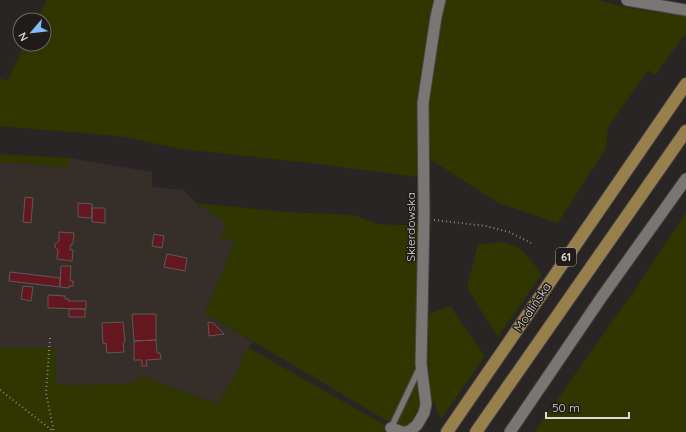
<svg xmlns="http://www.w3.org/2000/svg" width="686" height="432" font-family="Quicksand,sans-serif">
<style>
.built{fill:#362e29}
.green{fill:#303600}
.building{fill:#651720;stroke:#5d5959}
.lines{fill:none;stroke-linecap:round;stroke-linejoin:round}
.lane-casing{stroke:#464342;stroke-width:8}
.street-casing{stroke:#464342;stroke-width:13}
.primary-casing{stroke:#464342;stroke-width:14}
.path{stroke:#888685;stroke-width:2;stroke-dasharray:1 3;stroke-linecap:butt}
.lane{stroke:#797674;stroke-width:5.5}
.street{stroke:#797674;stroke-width:11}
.primary{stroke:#98804c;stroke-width:12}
.labels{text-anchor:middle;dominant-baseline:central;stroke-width:3;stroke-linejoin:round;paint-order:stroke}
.shield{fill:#1f1c1a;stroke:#a3a1a0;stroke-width:1}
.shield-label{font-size:11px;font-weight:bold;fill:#dcdad9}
.street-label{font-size:12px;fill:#dcdad9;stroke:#1f1c1a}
</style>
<rect width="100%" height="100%" fill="#282524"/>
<!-- built -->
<path class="built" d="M 69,158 L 152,172 L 152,187 L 184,190 L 196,203 L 226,223 L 236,240 L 205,313 L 253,342 L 239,362 L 241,365 L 218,404 L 144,377 L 129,384 L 55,385 L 55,348 L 0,348 L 0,162 L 69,167 Z"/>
<!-- green -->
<path class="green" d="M 47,0 L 437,0 L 420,99 L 418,177 L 311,163 L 180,149 L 126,137 L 0,126 L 0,78 L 7,81 L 25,44 L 44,44 L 44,20 L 37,20 Z
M 444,0 L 598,0 L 630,8 L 686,16 L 686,33 L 655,75 L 648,70 L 608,127 L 606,148 L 558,223 L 498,203 L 430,159 L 426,102 Z
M 0,154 L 69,158 L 69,167 L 0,162 Z
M 196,203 L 286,212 L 354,215 L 377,224 L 420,226 L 421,238 L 416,315 L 419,378 L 422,401 L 416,421 L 407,426 L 396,426 L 205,313 L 235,241 L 221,238 L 226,223 Z
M 686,212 L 686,432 L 534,432 L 636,288 Z
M 504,242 L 520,248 L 542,274 L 498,337 L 467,288 L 478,244 Z
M 451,306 L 457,317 L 485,356 L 441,419 L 430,393 L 426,369 L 425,315 Z
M 0,348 L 55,348 L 56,385 L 129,384 L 144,377 L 218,404 L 241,365 L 238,363 L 249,348 L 397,432 L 0,432 Z"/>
<!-- building -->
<path class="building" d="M 25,197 L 33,198 L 31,223 L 23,222 Z
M 78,203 L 92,204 L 92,218 L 78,217 Z
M 92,208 L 105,208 L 105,223 L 92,222 Z
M 59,232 L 74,233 L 73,244 L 71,244 L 70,250 L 73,250 L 72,261 L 57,259 L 58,250 L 55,247 L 55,244 L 59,241 Z
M 154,234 L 164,236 L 162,248 L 152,246 Z
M 167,254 L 187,258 L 185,271 L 164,267 Z
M 61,266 L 71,266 L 70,281 L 73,281 L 73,286 L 69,286 L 69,288 L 60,287 Z
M 10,272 L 60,278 L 60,287 L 9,281 Z
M 23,286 L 33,287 L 31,301 L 21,299 Z
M 48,295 L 65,296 L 65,299 L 69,299 L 68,301 L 86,301 L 86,309 L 48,308 Z
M 69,309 L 85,309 L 85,317 L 69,317 Z
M 132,314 L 156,314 L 156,340 L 134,341 Z
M 123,322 L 125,342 L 123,343 L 124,352 L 107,353 L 106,343 L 103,344 L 102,323 Z
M 208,322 L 213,323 L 224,334 L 209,336 Z
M 156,340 L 157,353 L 160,353 L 161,359 L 146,360 L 147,366 L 142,366 L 142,360 L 134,360 L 134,341 Z"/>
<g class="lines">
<!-- lane casing -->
<g class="lane-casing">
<path id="lane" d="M 391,428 L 420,367"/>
</g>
<!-- street casing -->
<g class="street-casing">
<path id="street" d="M 627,0 L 686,10
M 391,428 L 402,432 L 407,432 L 411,430 L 417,425 L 420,420 L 424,413 L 426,404 L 421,364 L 424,216 L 423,103 L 436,17 L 440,0
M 510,432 L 601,298 L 686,179"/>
</g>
<!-- primary casing -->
<g class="primary-casing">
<path id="primary" d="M 447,432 L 686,84
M 476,432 L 686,131"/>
</g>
<!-- path -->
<path class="path" d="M 434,220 L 486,226 L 509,232 L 531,243
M 50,338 L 46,393 L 54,432
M 0,390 L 53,431"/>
<!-- lane -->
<use href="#lane" class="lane"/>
<!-- street -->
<use href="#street" class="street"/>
<!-- primary -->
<use href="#primary" class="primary"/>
</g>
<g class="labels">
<!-- shield labels -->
<rect class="shield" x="556" y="248" width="20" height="18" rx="3"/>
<g class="shield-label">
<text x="566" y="257">61</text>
</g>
<!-- street labels -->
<g class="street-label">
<text transform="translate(410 227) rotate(-90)">Skierdowska</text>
<text transform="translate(532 307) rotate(-56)">Modlińska</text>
</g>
</g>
<!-- north arrow -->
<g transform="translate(32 32) rotate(242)"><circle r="19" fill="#1f1c1a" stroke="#6b6866"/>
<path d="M0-3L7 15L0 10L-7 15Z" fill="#80bdfa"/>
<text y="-6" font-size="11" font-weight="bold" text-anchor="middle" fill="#dcdad9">N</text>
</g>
<!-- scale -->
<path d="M546 412v6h83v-6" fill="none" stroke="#dcdad9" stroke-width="2"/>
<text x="552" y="412" font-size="12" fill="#dcdad9" stroke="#1f1c1a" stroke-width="3" paint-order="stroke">50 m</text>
</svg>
